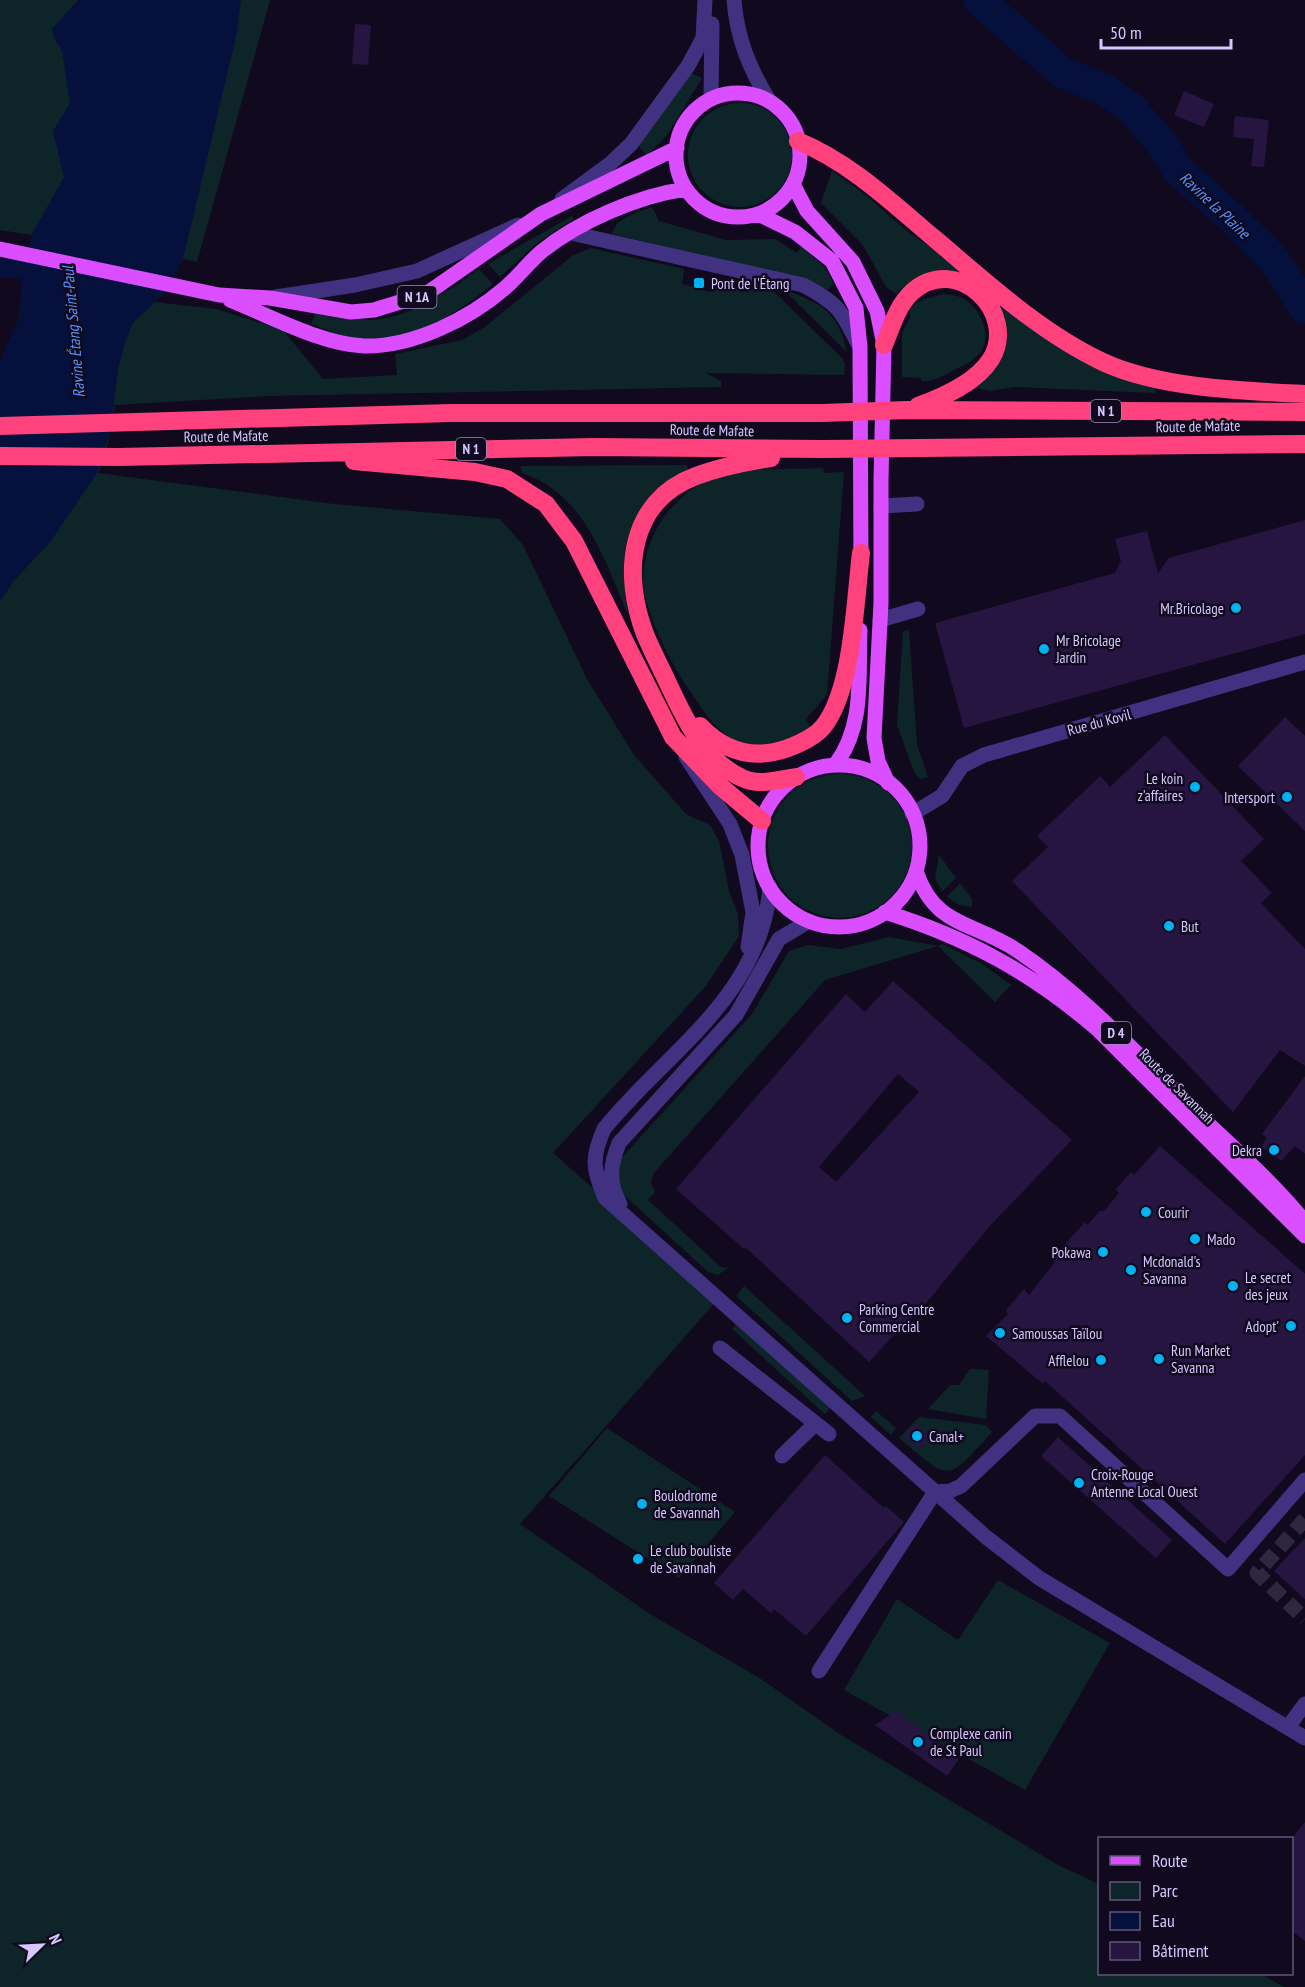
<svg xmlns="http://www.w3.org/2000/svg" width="1305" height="1987" font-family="'PT Sans Narrow',sans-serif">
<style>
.green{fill:#0d2528}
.water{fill:#05103c}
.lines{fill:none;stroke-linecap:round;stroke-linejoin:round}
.canal{stroke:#05103c;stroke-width:18}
.river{stroke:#05103c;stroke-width:32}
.building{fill:#251540;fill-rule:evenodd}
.minor-tunnel{stroke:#2f2640;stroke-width:15;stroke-dasharray:15 8;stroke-linecap:butt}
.minor{stroke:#413181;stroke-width:15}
.major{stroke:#da4eff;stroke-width:15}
.highway{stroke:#ff427d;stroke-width:18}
.poi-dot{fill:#00b2f2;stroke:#110a1e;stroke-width:2}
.labels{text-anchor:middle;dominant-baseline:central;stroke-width:5;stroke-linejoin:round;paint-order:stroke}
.shield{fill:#110a1e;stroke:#9b8ebc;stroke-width:1.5}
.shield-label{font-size:14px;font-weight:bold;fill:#d6c7ff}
.poi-label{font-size:15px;fill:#d6c7ff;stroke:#110a1e;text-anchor:start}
.street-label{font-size:15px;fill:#d6c7ff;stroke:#110a1e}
.water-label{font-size:16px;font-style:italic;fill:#5594ff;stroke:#110a1e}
</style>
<rect width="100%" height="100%" fill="#110a1e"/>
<!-- green -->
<path class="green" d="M 0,0 L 270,0 L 197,262 L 183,259 L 165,292 L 154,302 L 216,309 L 283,330 L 323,379 L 397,375 L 395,354 L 462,340 L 485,327 L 572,256 L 590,248 L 684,269 L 682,284 L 710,292 L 714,277 L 773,291 L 842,358 L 845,364 L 844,375 L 706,373 L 721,381 L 721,387 L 267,396 L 115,405 L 106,452 L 98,473 L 334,504 L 500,519 L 523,545 L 587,679 L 634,755 L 686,814 L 710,825 L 719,841 L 729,891 L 738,914 L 739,936 L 705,987 L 553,1153 L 718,1299 L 520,1524 L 650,1614 L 761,1679 L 841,1735 L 1058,1865 L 1099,1884 L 1100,1974 L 1261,1974 L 1284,1987 L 0,1987 L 0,362 L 19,319 L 23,270 L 32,235 L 0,230 Z
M 691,73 L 702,78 L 667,135 L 647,156 L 638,145 Z
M688 155a52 52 0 1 1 104 0a52 52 0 1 1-104 0Z
M 832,171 L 863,193 L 909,233 L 964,269 L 962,274 C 936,268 914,274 896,294 L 886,287 L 863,245 L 821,203 Z
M 652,207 L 659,221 L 726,240 L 775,239 L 797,253 L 802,246 L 825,268 L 834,284 L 828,290 L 801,278 L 612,234 C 616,217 637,213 652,207 Z
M 572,216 L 574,219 L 537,243 L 500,277 L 488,264 Z
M 479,269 L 493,284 C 452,318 401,349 346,336 C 334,334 323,328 311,324 L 316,312 C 332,315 349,320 366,320 C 408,320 446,293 479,269 Z
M 783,289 C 821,304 837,309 847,352 Z
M 944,294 C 950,295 957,295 962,298 C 979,306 992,332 982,350 C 976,360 962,366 952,371 C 941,377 933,382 921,381 L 921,378 L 902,377 L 902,332 L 910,318 L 909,307 L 925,299 Z
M 1000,304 L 1155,387 L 1155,393 L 1014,387 L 990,391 L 974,387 C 1005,366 1016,341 1000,304 Z
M 687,465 L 688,471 C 625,510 617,544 628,615 C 605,560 584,493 522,473 L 520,466 Z
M 823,468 L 824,473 L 844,472 L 827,695 L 806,719 L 810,727 C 790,740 766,751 741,743 C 717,734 702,709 688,688 C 672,665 642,608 643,579 C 645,530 676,490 723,474 C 743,468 799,469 823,468 Z
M 909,630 L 917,745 L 928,777 L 921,779 L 915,774 L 897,725 L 903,631 Z
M768 846a72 72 0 1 1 144 0a72 72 0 1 1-144 0Z
M 939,855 L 956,878 L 942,892 L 935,878 Z
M 960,883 L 972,899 L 972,907 L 959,905 L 947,897 Z
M 889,937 L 938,946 L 942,944 L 981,963 L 1011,985 L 995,1002 L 938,946 L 825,980 L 653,1174 L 651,1183 L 655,1192 L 648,1200 L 721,1267 L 727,1268 L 735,1263 L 718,1275 L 708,1272 L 623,1194 L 616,1164 L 752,1014 L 789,951 L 808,945 L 841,949 Z
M 744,1286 L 865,1396 L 852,1401 L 736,1296 Z
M 737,1323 L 830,1408 L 825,1414 L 732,1329 Z
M 970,1369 L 989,1370 L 986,1419 L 928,1409 L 950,1385 L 959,1385 Z
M 876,1411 L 896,1428 L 891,1435 L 871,1417 Z
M 919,1417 L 986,1425 L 992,1432 C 946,1483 951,1482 899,1438 Z
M 607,1428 L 735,1512 L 679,1578 L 549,1496 Z
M 998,1580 L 1110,1643 L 1025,1790 L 844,1690 L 897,1599 L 958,1640 Z"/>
<!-- water -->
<path class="water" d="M 78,0 L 241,0 L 236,37 L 183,259 L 165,292 L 133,323 L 125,342 L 118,369 L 111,429 L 97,473 L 51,541 L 13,582 L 0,602 L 0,362 L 19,319 L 23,270 L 32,234 L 64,177 L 53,131 L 70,103 L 62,51 L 55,40 L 52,29 Z"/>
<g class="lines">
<!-- canal -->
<path class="canal" d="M 0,268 L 23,270"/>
<!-- river -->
<path class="river" d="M 979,0 L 1063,73 L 1105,90 L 1131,108 L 1163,145 L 1178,170 L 1230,216 L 1276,262 L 1305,308"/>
</g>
<!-- building -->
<path class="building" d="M 355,24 L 371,25 L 368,65 L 352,64 Z
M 1184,91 L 1214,104 L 1204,127 L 1174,115 Z
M 1235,116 L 1269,120 L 1264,167 L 1251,166 L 1254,139 L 1233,137 Z
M 1305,520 L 1305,634 L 964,728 L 935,623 L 1115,573 L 1121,561 L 1115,539 L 1130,535 L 1147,531 L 1158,573 L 1169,558 Z
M 1285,717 L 1305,736 L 1305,831 L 1238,766 Z
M 1165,735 L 1264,839 L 1241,861 L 1272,893 L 1261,903 L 1305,949 L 1305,1066 L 1280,1050 L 1233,1112 L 1012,881 L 1048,847 L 1037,836 L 1100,776 L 1110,787 Z
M 893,981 L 1072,1140 L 988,1228 L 923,1307 L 921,1305 L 869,1362 L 745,1247 L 744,1249 L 676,1189 L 846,994 L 865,1012 ZM 898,1074 L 919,1092 L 836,1182 L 819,1167 Z
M 1305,1076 L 1305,1154 L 1295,1146 L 1281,1161 L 1261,1146 L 1267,1138 L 1262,1134 Z
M 1160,1146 L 1305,1274 L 1305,1455 L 1225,1544 L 1045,1381 L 1043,1384 L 986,1336 L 1008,1314 L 1006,1310 L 1024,1289 L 1029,1295 L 1055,1262 L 1051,1260 L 1085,1222 L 1087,1225 L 1100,1211 L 1104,1211 L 1119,1193 L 1116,1189 L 1131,1172 L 1134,1175 Z
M 916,1423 L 930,1437 L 919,1449 L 903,1435 Z
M 1058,1437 L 1172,1540 L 1156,1558 L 1041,1456 Z
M 825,1455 L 884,1508 L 886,1506 L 904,1522 L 806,1636 L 774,1609 L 771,1613 L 743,1589 L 733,1600 L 714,1583 Z
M 1305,1538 L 1305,1599 L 1274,1571 Z
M 896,1711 L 959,1759 L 947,1776 L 875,1725 Z
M 1305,1822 L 1305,1941 L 1292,1931 L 1292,1838 Z"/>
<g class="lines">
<!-- minor-tunnel -->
<path class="minor-tunnel" d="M 1305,1519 L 1257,1573 L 1305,1619"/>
<!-- minor -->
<path class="minor" d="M 734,0 C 737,39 750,70 770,102
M 711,99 L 712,24
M 562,199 L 611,163 L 631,144 L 688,66 L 703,38 L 705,0
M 571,233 L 803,285 C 838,303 842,311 859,346
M 276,297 L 355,285 L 417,271 L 518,225
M 881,506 L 917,504
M 880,620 L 918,609
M 686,757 L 730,824 L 742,855 L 753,912 L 748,947
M 912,814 L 942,796 L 962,766 L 984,755 L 1305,662
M 770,887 C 761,997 666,1052 604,1129 C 591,1158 593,1170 605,1198 L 986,1537 L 1039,1578 L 1305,1738
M 620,1204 C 608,1181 610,1166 619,1143 L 736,1015 L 779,939 L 809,921
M 720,1348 L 829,1434
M 782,1456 L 815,1424
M 819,1671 L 935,1492 L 950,1491 L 961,1486 L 1035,1416 L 1060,1416 L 1228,1569 L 1305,1480
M 1288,1727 L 1305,1704"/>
<!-- major -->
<path class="major" d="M676 155a62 62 0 1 1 124 0a62 62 0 1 1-124 0Z
M 793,184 L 807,211 L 853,262 L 877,311 L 884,345 L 881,480 L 881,603 L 874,738 L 878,761 L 888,783
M 758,214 L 795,232 L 832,261 L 856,308 L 860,347 L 861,564
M 0,249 L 219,295 L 270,298 L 351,312 L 374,310 L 426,294 L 541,214 L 677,148
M 230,300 C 270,316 321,344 364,346 C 413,347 469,319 505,288 C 518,277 528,263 541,252 C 579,221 638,196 686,189
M 835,765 C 865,726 858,677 860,630
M758 846a81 81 0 1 1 162 0a81 81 0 1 1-162 0Z
M 916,871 C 935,928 973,921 1018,951 C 1083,995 1137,1054 1193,1109 C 1231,1146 1272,1181 1305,1222
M 885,912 C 968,938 1030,972 1096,1028 L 1305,1236"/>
<!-- highway -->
<path class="highway" d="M 798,141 C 851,163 891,202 935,239 C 987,283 1041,333 1103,362 C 1158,388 1244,391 1305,394
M 884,345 C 892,326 897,306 912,292 C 957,252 1019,313 991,359 C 976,383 943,397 918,406
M 0,426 L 451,413 L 822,413 L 908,410 L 1305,412
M 0,456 L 119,457 L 595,447 L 823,449 L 1305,444
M 771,458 C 745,462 720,467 696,476 C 628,501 622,574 645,634 C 651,649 659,664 666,679 C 683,716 703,760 742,778 C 758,786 779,780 796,777
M 354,461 L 475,472 L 507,479 L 546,504 L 574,541 L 673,737 L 720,786 L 762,821
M 700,726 C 720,747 744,758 774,752 C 789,749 813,739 823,727 C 853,690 855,601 861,553"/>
</g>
<!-- markers -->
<g class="poi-dot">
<rect x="693" y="277" width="12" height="12" rx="3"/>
<circle cx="1236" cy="608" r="6"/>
<circle cx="1044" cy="649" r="6"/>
<circle cx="1195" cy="787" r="6"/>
<circle cx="1287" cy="797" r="6"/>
<circle cx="1169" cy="926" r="6"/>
<circle cx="1274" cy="1150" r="6"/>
<circle cx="1146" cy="1212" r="6"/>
<circle cx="1195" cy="1239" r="6"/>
<circle cx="1103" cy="1252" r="6"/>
<circle cx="1131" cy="1270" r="6"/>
<circle cx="1233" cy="1286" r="6"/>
<circle cx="847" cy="1318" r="6"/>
<circle cx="1291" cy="1326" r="6"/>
<circle cx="1000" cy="1333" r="6"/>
<circle cx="1159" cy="1359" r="6"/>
<circle cx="1101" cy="1360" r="6"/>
<circle cx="917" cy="1436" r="6"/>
<circle cx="1079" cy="1483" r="6"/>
<circle cx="642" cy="1504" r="6"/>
<circle cx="638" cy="1559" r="6"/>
<circle cx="918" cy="1742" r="6"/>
</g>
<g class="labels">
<!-- shield labels -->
<g class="shield">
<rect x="397.5" y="286" width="39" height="22" rx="4.5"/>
<rect x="1091" y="400" width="30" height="22" rx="4.5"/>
<rect x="456" y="438" width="30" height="22" rx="4.5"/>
<rect x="1101" y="1022" width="30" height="22" rx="4.5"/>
</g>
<g class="shield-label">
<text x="417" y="297">N 1A</text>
<text x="1106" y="411">N 1</text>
<text x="471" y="449">N 1</text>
<text x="1116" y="1033">D 4</text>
</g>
<!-- poi labels -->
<g class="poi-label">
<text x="711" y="283">Pont de l'Étang</text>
<text x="1224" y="608" text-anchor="end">Mr.Bricolage</text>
<text x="1056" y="640">Mr Bricolage<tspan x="1056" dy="17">Jardin</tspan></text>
<text x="1183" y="778" text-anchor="end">Le koin<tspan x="1183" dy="17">z’affaires</tspan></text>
<text x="1275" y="797" text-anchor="end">Intersport</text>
<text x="1181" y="926">But</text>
<text x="1262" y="1150" text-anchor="end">Dekra</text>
<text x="1158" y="1212">Courir</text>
<text x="1207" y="1239">Mado</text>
<text x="1091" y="1252" text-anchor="end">Pokawa</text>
<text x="1143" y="1261">Mcdonald's<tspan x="1143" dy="17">Savanna</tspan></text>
<text x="1245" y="1277">Le secret<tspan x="1245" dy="17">des jeux</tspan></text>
<text x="859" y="1309">Parking Centre<tspan x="859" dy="17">Commercial</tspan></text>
<text x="1279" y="1326" text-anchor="end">Adopt'</text>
<text x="1012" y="1333">Samoussas Taïlou</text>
<text x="1171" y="1350">Run Market<tspan x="1171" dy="17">Savanna</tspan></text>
<text x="1089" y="1360" text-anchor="end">Afflelou</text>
<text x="929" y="1436">Canal+</text>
<text x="1091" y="1474">Croix-Rouge<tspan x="1091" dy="17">Antenne Local Ouest</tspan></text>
<text x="654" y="1495">Boulodrome<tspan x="654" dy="17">de Savannah</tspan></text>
<text x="650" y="1550">Le club bouliste<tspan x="650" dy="17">de Savannah</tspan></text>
<text x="930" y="1733">Complexe canin<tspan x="930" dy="17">de St Paul</tspan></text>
</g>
<!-- street labels -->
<g class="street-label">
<text transform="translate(1198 426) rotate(-1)">Route de Mafate</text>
<text transform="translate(712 430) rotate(1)">Route de Mafate</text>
<text transform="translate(226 436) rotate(-1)">Route de Mafate</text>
<text transform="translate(1099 722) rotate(-15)">Rue du Kovil</text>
<text transform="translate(1177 1086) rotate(45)">Route de Savannah</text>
</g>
<!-- water labels -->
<g class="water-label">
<text transform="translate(1215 205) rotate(43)">Ravine la Plaine</text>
<text transform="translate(73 332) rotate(-95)">Ravine Étang Saint-Paul</text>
</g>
</g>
<!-- legend -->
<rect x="1098" y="1837" width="195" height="138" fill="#110a1e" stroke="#605678" stroke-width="1.5"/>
<rect x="1110" y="1856" width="30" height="9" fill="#da4eff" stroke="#605678" stroke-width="1.5"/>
<text x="1152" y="1867" font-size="18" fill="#d6c7ff">Route</text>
<rect x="1110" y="1882" width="30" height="18" fill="#0d2528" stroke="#605678" stroke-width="1.5"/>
<text x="1152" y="1897" font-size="18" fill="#d6c7ff">Parc</text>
<rect x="1110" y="1912" width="30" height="18" fill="#05103c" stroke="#605678" stroke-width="1.5"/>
<text x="1152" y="1927" font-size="18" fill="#d6c7ff">Eau</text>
<rect x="1110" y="1942" width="30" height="18" fill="#251540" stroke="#605678" stroke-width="1.5"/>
<text x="1152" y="1957" font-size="18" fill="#d6c7ff">Bâtiment</text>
<!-- north arrow -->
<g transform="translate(42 1945) rotate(66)" stroke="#110a1e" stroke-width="4.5" paint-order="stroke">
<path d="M0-4.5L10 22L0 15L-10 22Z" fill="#d6c7ff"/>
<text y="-9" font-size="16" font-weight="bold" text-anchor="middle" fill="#d6c7ff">N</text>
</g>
<!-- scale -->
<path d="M1101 39v9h130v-9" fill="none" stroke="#d6c7ff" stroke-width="3"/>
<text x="1110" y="39" font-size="18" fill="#d6c7ff" stroke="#110a1e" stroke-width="4.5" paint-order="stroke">50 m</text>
</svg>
